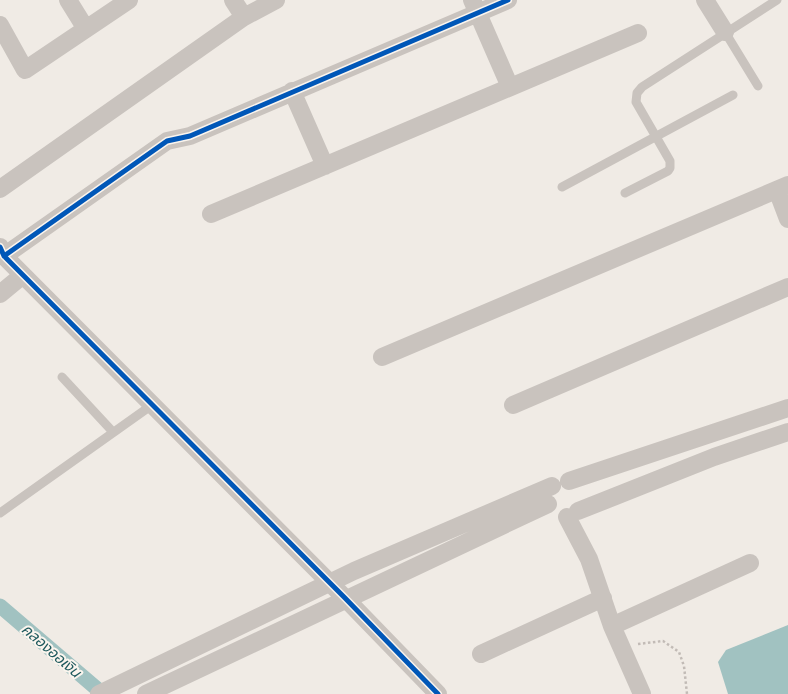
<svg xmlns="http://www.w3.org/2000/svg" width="788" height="694" font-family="'Noto Sans','Noto Sans Thai',sans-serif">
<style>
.water{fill:#a1c2c1}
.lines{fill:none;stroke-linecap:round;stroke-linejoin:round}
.canal{stroke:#a1c2c1;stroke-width:15}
.path{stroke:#c2bbb6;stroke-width:2.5;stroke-dasharray:2.5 2.5;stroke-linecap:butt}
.lane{stroke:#c9c3be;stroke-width:9}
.street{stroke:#c9c3be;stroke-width:18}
.cycleway-casing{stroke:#fbf5ee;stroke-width:8}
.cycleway{stroke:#0057b8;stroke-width:5}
.labels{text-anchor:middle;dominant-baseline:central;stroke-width:4;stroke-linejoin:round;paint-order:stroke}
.water-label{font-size:15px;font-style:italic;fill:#1f5a5e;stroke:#fbf5ee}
</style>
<rect width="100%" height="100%" fill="#f0ebe5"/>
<!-- water -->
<path class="water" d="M 788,625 L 788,694 L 728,694 L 718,662 L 726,650 Z"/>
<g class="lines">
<!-- canal -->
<path class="canal" d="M 0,606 L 103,694"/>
<!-- path -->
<path class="path" d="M 638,644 L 663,641 L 679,652 L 684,666 L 687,694"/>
<!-- lane -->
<path class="lane" d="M 725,32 L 758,86
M 562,187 L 733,95
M 625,193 L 668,171 L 670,168 L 670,161 L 636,102 L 637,93 L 642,87 L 777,0
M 62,377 L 113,432
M 0,513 L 152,405"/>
<!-- street -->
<path class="street" d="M 68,0 L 86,29
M 233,0 L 244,17
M 472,0 L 510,87
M 705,0 L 725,32
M 0,25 L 25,70 L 129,0
M 292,91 L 325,166
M 0,189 L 244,17 L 276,0
M 777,190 L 788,219
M 211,214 L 638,33
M 0,247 L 4,256 L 345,598 L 438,694
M 4,256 L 167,141 L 190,136 L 508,0
M 0,294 L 23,275
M 382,357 L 788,185
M 513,405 L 788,287
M 569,481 L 788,408
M 578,511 L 714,457 L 788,432
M 567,517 L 589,559 L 612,626 L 642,694
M 612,626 L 750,563
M 481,654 L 603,598
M 99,694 L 354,571 L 552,486
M 146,694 L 548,504"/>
<!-- cycleway casing -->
<g class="cycleway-casing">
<path id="cycleway" d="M 0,247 L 4,256 L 345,598 L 438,694
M 4,256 L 167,141 L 190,136 L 508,0"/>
</g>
<!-- cycleway -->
<use href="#cycleway" class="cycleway"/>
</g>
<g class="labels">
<!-- water labels -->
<g class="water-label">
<text transform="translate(52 650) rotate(41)">คลองออเงิน</text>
</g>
</g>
</svg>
